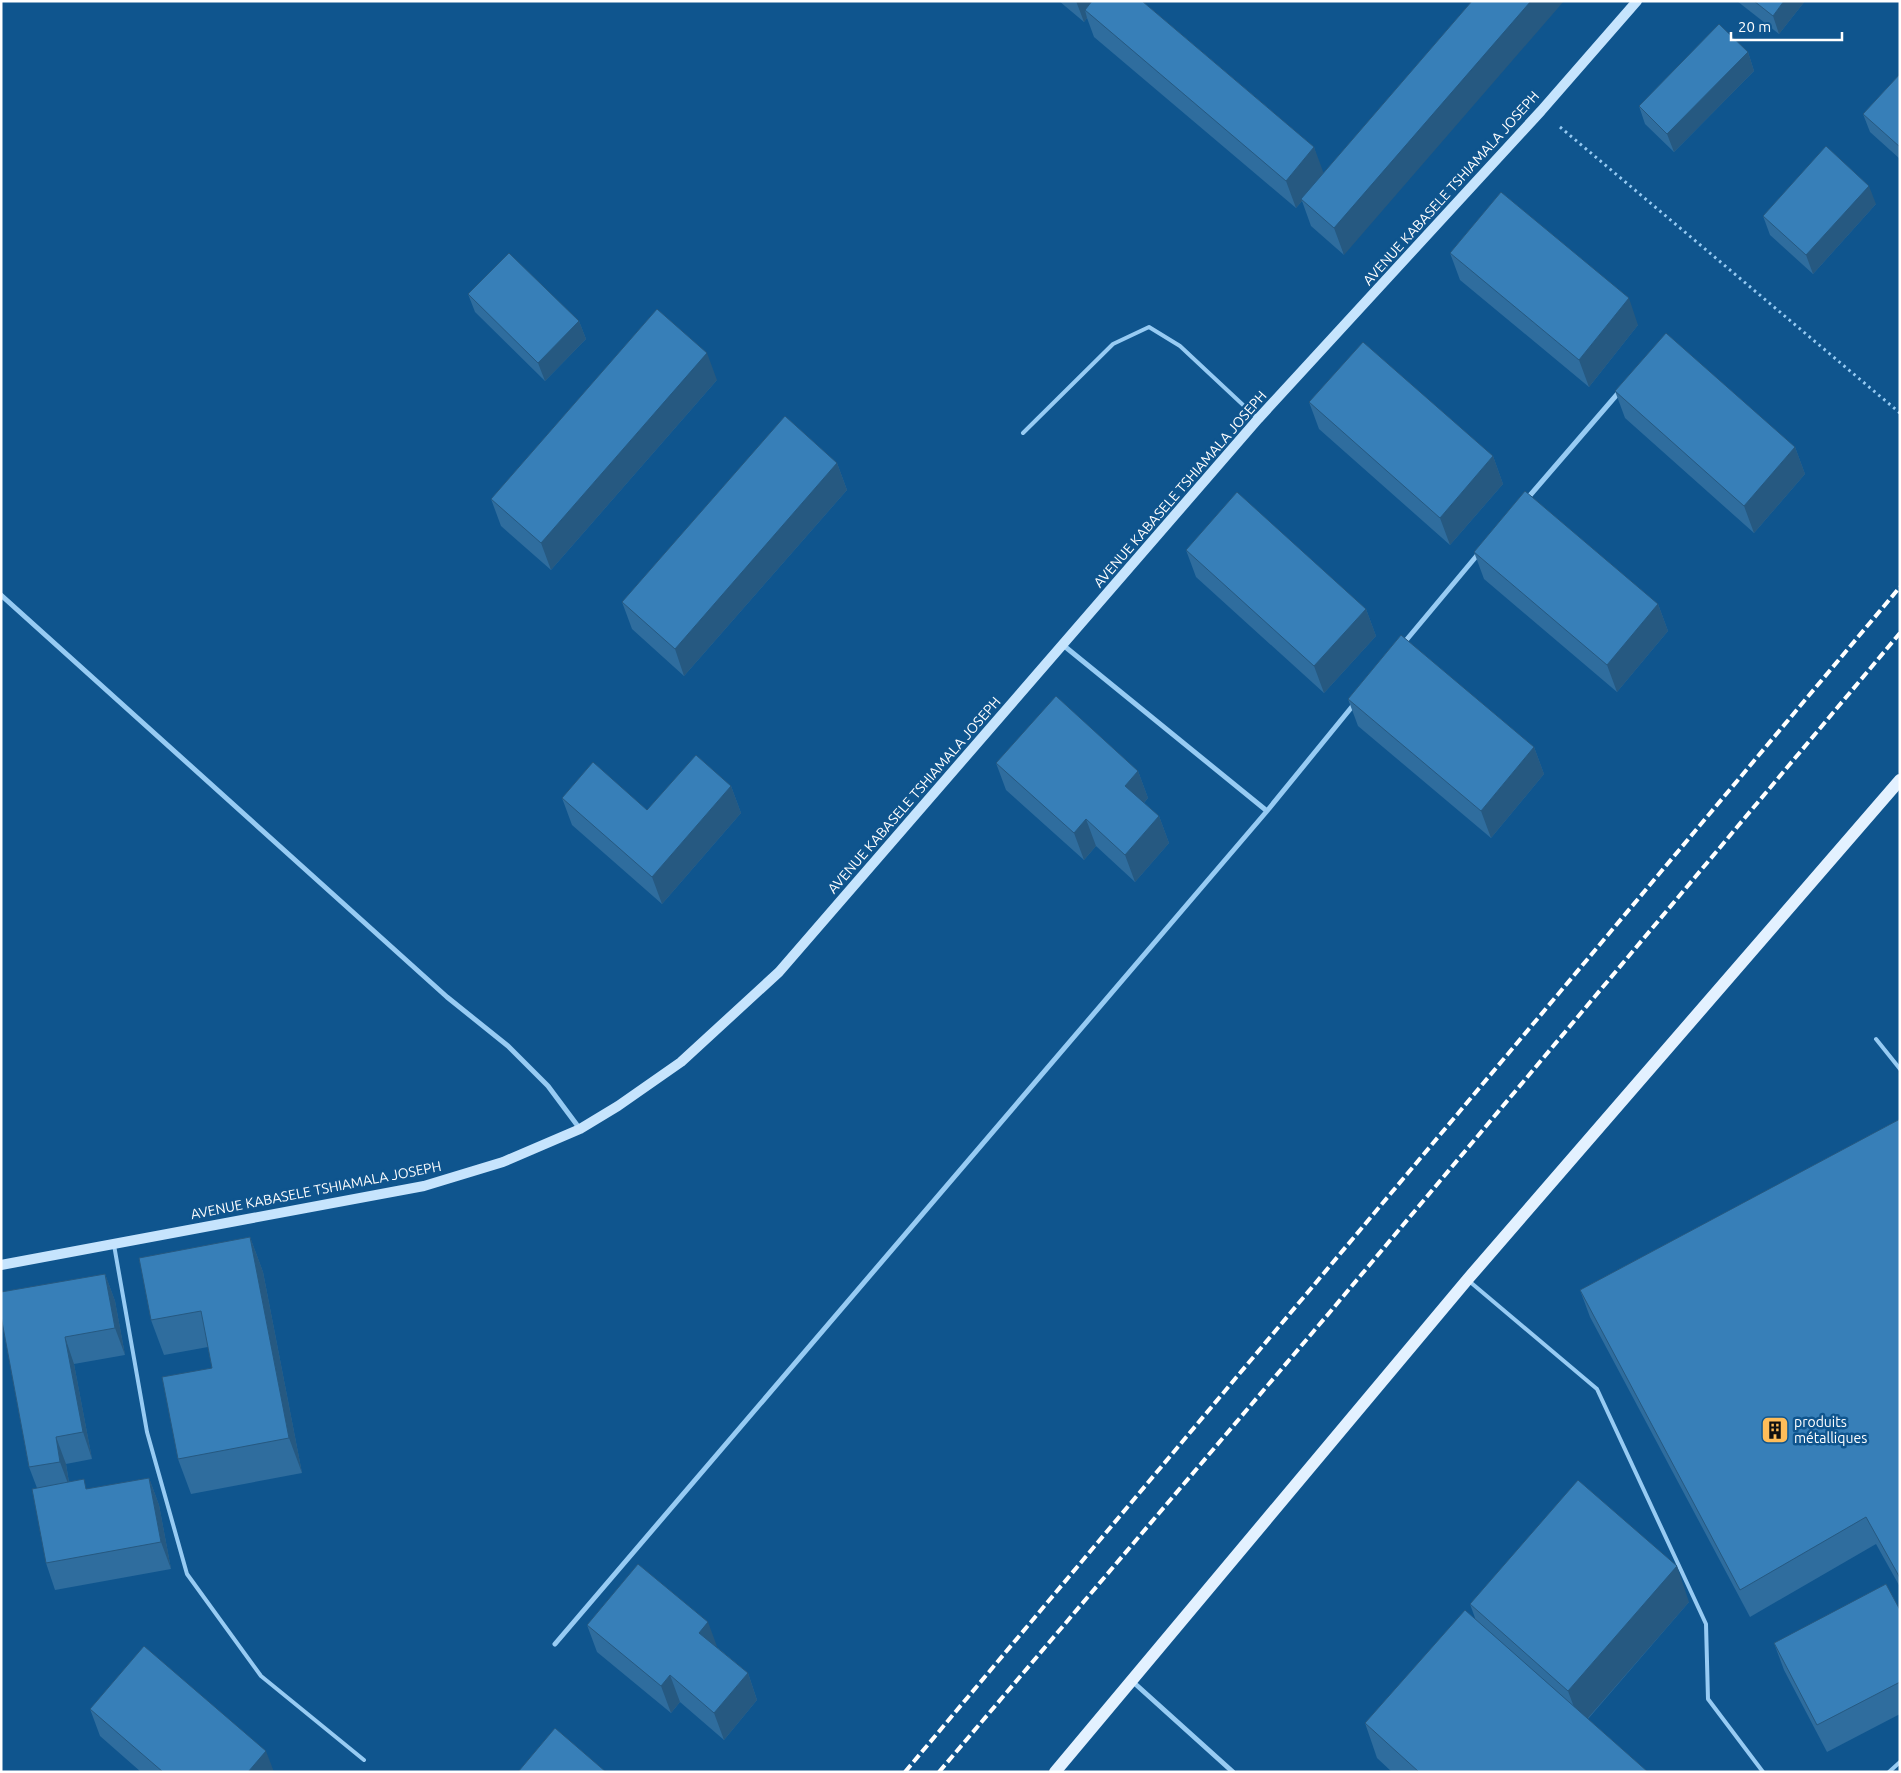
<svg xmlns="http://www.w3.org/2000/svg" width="1901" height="1773" font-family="Ubuntu,sans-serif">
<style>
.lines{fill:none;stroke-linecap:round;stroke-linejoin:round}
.path{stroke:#97cbf3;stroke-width:3;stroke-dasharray:2.5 4;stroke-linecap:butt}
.service{stroke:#97cbf3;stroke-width:4}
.minor{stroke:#97cbf3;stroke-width:5}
.secondary{stroke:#c6e4fd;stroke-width:10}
.primary{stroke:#e3f1ff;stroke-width:12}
.rail{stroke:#fff;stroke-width:4;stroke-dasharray:9 4;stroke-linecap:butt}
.wall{fill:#2f6d9e}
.shaded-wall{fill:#265981}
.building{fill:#377fb8;stroke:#265981}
.labels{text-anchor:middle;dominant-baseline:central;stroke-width:5;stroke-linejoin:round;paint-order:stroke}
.street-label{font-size:14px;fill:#fff;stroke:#0f558e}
.poi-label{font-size:14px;fill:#fff;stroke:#0f558e;text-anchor:start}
</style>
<rect width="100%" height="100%" fill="#0f558e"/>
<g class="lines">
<!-- path -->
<path class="path" d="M 1560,127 L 1900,413"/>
<!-- service -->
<path class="service" d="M 1023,433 L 1113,344 L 1149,327 L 1180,346 L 1257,418
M 1876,1039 L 1900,1069
M 114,1245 L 147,1432 L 187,1574 L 261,1676 L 364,1760
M 1469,1281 L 1597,1389 L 1706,1624 L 1708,1699 L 1763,1772
M 1889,1772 L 1900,1762"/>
<!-- minor -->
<path class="minor" d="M 1526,500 L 1620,391
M 1,595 L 447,997 L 508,1046 L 548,1086 L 580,1129
M 1403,644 L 1479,553
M 1063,645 L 1267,811
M 555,1644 L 1267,811 L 1355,703
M 1132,1681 L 1233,1772"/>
<!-- secondary -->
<path class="secondary" d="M 1,1265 L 424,1186 L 503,1162 L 580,1129 L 618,1106 L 681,1062 L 779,972 L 1258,419 L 1541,111 L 1637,1"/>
<!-- primary -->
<path class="primary" d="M 1055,1772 L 1467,1280 L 1900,780"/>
<!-- rail -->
<path class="rail" d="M 905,1772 L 1900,587
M 939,1772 L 1330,1312 L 1900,633"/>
</g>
<!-- wall -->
<path class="wall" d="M 1059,1 L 1142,1 L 1314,147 L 1344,255 L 1311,226 L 1302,201 L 1296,208 L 1094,37 L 1087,18 L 1084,22 Z
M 1737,1 L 1805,1 L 1779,34 Z
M 1748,52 L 1754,71 L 1674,152 L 1645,124 L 1639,106 Z
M 1900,74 L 1900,159 L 1870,132 L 1863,114 Z
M 1876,204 L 1813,274 L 1770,235 L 1763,216 Z
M 1450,253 L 1638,325 L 1589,387 L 1460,280 Z
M 468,294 L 579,321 L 586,339 L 545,381 L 475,312 Z
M 717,380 L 551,570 L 501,526 L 491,499 Z
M 1615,391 L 1795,447 L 1805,474 L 1754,533 L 1625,418 Z
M 1309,402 L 1493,456 L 1503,484 L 1450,545 L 1319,429 Z
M 837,463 L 847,490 L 684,676 L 632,629 L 622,602 Z
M 1186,550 L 1366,609 L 1376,636 L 1324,693 L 1196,577 Z
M 1474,552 L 1658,604 L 1668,631 L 1617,692 L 1484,579 Z
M 1348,699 L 1534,747 L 1544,774 L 1491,838 L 1358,726 Z
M 996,763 L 1138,771 L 1148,798 L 1144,803 L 1159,816 L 1169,843 L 1135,882 L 1096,846 L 1084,860 L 1006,790 Z
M 731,786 L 741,813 L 662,904 L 572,825 L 562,798 L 647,810 Z
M 1900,1119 L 1900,1587 L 1876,1544 L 1750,1617 L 1590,1317 L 1580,1290 Z
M 250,1237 L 263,1272 L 302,1473 L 191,1494 L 178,1459 L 212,1368 L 208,1347 L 164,1355 L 151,1320 Z
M 105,1274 L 115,1301 L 125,1355 L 74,1364 L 92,1459 L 66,1464 L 69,1482 L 87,1489 L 149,1478 L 159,1505 L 171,1569 L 55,1590 L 46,1563 L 37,1488 L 29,1467 L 1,1316 Z
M 1689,1602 L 1588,1719 L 1648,1772 L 1392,1772 L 1377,1758 L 1365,1723 L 1475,1618 L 1470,1604 Z
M 1900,1610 L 1900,1714 L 1827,1752 L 1784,1670 L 1774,1643 Z
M 587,1625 L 718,1648 L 748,1673 L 757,1700 L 724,1740 L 680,1702 L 671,1713 L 597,1652 Z
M 90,1709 L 274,1772 L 141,1772 L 100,1736 Z"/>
<!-- shaded-wall -->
<path class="shaded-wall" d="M 1076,1 L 1102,1 L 1085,10 L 1087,18 L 1084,22 Z
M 1531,1 L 1564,1 L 1344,255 L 1334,228 Z
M 1784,1 L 1805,1 L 1779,34 L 1773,16 Z
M 1748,52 L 1754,71 L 1674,152 L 1667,134 Z
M 1314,147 L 1324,174 L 1301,199 L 1302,201 L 1296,208 L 1286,181 Z
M 1869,186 L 1876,204 L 1813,274 L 1806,255 Z
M 1629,298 L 1638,325 L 1589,387 L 1579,360 Z
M 579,321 L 586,339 L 545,381 L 538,363 Z
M 707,353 L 717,380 L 551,570 L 541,543 Z
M 1795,447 L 1805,474 L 1754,533 L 1744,506 Z
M 1493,456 L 1503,484 L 1450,545 L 1440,518 Z
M 837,463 L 847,490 L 684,676 L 675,649 Z
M 1658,604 L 1668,631 L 1617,692 L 1607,665 Z
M 1366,609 L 1376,636 L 1324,693 L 1314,666 Z
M 1534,747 L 1544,774 L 1491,838 L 1481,811 Z
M 1138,771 L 1148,798 L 1135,813 L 1125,786 Z
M 731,786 L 741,813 L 662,904 L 652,877 Z
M 1159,816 L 1169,843 L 1135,882 L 1125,855 Z
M 1086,819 L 1096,846 L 1084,860 L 1074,833 Z
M 250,1237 L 263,1272 L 302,1473 L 289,1438 Z
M 105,1274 L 115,1301 L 125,1355 L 115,1328 Z
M 65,1337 L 74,1364 L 92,1459 L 83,1432 Z
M 56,1437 L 66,1464 L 70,1489 L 60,1462 Z
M 149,1478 L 159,1505 L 171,1569 L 161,1542 Z
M 1677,1566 L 1689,1602 L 1581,1726 L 1568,1691 Z
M 708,1622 L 718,1649 L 699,1633 Z
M 748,1673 L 757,1700 L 724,1740 L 714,1713 Z
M 670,1675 L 680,1702 L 671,1713 L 661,1686 Z
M 266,1751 L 274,1772 L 248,1772 Z"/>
<!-- building -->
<path class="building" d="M 1092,1 L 1142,1 L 1314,147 L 1286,181 L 1085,10 Z
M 1472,1 L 1531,1 L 1334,228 L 1301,199 Z
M 1754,1 L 1784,1 L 1773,16 Z
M 1719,24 L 1748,52 L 1667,134 L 1639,106 Z
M 1900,74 L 1900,147 L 1863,114 Z
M 1826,146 L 1869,186 L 1806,255 L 1763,216 Z
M 1501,192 L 1629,298 L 1579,360 L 1450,253 Z
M 509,253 L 579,321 L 538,363 L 468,294 Z
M 657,309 L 707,353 L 541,543 L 491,499 Z
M 1666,333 L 1795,447 L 1744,506 L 1615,391 Z
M 1363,342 L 1493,456 L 1440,518 L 1309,402 Z
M 785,416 L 837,463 L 675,649 L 622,602 Z
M 1525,491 L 1658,604 L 1607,665 L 1474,552 Z
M 1237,492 L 1366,609 L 1314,666 L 1186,550 Z
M 1401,635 L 1534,747 L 1481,811 L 1348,699 Z
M 1056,696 L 1138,771 L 1125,786 L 1159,816 L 1125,855 L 1086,819 L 1074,833 L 996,763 Z
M 696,755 L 731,786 L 652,877 L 562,798 L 593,762 L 647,810 Z
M 1900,1119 L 1900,1578 L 1866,1517 L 1740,1590 L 1580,1290 Z
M 250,1237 L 289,1438 L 178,1459 L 162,1377 L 212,1368 L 201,1311 L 151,1320 L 139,1258 Z
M 105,1274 L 115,1328 L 65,1337 L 83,1432 L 56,1437 L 60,1462 L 29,1467 L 1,1316 L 1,1292 Z
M 149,1478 L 161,1542 L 46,1563 L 32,1489 L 84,1479 L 86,1489 Z
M 1578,1480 L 1677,1566 L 1568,1691 L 1470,1604 Z
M 638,1564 L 708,1622 L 699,1633 L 748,1673 L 714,1713 L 670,1675 L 661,1686 L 587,1625 Z
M 1886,1584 L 1900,1610 L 1900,1682 L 1817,1725 L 1774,1643 Z
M 1465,1610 L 1648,1772 L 1419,1772 L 1365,1723 Z
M 144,1646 L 266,1751 L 248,1772 L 163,1772 L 90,1709 Z
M 555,1728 L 606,1772 L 518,1772 Z"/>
<!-- icons -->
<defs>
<g id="building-square" transform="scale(1.4375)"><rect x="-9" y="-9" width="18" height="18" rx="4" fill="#ffbd59" stroke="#0f558e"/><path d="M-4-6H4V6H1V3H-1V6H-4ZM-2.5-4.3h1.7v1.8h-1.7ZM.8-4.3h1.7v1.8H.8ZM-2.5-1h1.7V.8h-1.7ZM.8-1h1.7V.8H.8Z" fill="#111"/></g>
</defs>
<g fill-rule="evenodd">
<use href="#building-square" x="1775" y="1430"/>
</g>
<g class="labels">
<!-- street labels -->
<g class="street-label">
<text transform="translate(1451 188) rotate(-48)">AVENUE KABASELE TSHIAMALA JOSEPH</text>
<text transform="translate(1180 489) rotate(-49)">AVENUE KABASELE TSHIAMALA JOSEPH</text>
<text transform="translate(914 795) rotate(-49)">AVENUE KABASELE TSHIAMALA JOSEPH</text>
<text transform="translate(316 1190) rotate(-11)">AVENUE KABASELE TSHIAMALA JOSEPH</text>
</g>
<!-- poi labels -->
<g class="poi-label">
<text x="1794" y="1422">produits<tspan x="1794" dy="16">métalliques</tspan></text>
</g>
</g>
<!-- border -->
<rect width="1901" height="1773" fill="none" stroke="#ffffff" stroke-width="5"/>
<!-- scale -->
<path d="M1731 32v8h111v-8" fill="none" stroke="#ffffff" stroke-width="2.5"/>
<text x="1738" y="32" font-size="15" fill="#ffffff" stroke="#0f558e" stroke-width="4" paint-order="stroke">20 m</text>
</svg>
